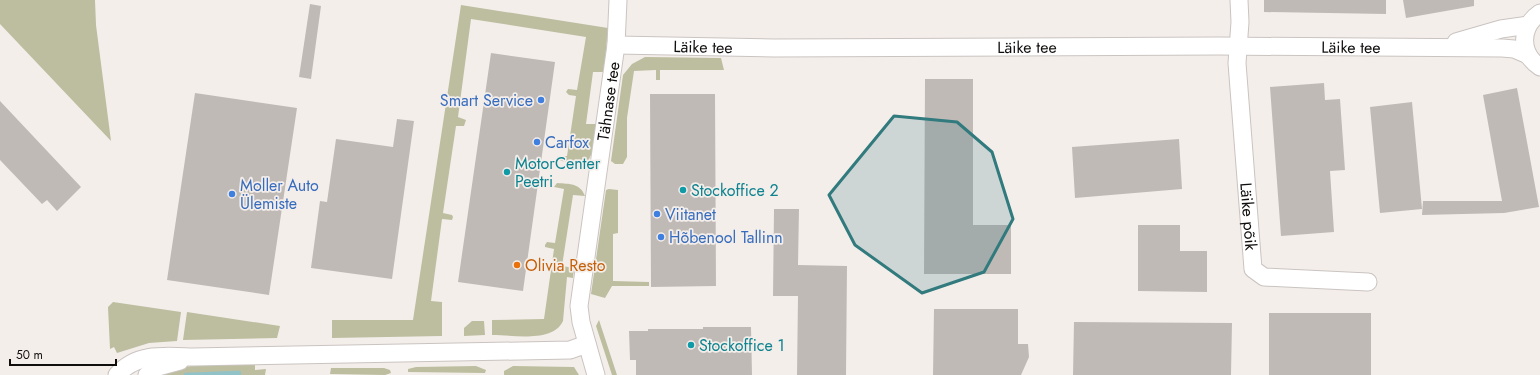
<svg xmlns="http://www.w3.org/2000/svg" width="1540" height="375" font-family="Jost,sans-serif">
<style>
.green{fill:#bcbe9f}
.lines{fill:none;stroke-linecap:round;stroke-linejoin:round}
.stream{stroke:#91c2c8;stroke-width:4.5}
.building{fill:#c0bab7}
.minor-casing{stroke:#cac4c1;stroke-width:19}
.minor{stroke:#fff;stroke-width:17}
.marked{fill:#317a7d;fill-opacity:0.2;stroke:#317a7d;stroke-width:3;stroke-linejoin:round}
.shop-dot{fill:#3f7fe0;stroke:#f4eeeb;stroke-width:1.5}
.culture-dot{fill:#0f9aa8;stroke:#f4eeeb;stroke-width:1.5}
.food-dot{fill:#e8710a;stroke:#f4eeeb;stroke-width:1.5}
.labels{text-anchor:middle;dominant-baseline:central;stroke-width:3.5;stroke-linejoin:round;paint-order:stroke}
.street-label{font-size:16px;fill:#100e0d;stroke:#f4eeeb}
.shop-label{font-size:16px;fill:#366cbe;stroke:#f4eeeb;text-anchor:start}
.culture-label{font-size:16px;fill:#0d838f;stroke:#f4eeeb;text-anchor:start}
.food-label{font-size:16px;fill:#c56008;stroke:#f4eeeb;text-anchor:start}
</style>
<rect width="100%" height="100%" fill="#f4eeeb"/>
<!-- green -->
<path class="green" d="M 0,0 L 95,0 L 96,25 L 111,141 L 0,24 Z
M 461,5 L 608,28 L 604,72 L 593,72 L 586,124 L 596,124 L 592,153 L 588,161 C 580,164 567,163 559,160 L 557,156 L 567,156 L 576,96 L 569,95 L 566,92 L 568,89 L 577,90 L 586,37 L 471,19 L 458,117 L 466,120 L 464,126 L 456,126 L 443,213 L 452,215 L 453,217 L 452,220 L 442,219 L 431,301 L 442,302 L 442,336 L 332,338 L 332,320 L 413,320 Z
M 645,57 L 721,58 L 724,70 L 660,70 L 660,80 L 656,80 L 656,70 L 634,71 L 627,118 L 627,157 L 623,164 L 615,164 L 611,161 L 623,75 L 632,64 Z
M 557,183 C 570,184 580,183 585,196 L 573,195 L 562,266 L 574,268 L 573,278 L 567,277 L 563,321 C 553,343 513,335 492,335 L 492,320 L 544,319 L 554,249 L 545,247 L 545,245 L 547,242 L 555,243 L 564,189 L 554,187 Z
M 609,189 L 618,190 L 618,233 L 613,234 L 613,281 L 649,282 L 649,286 L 612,286 L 605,298 L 591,294 L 605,197 L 606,190 Z
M 113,302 L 181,312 L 177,341 L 149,343 L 117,353 L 114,347 L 110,349 L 108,307 Z
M 187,312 L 280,326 L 277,338 L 183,340 Z
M 599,320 L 617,375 L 612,375 L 596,326 Z
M 472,321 L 484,321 L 485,335 L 464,336 L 464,328 Z
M 255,364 L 255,370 L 266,369 L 265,375 L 155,375 C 187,362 221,365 255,364 Z
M 476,366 L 486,370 L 485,373 L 408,372 L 408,369 L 416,367 Z
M 513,366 L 574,367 L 579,375 L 504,375 L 504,371 Z
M 331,368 L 384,368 L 390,370 L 391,373 L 385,375 L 330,374 Z"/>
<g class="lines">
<!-- stream -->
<path class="stream" d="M 186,375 L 239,373"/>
</g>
<!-- building -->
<path class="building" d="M 1264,0 L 1386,0 L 1386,14 L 1264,12 Z
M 1403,0 L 1474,0 L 1474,6 L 1406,18 Z
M 310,4 L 321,6 L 311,79 L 299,77 Z
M 491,53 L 555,62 L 523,291 L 458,282 Z
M 925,79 L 973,79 L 973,225 L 1011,225 L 1011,274 L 924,274 Z
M 1324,83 L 1325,100 L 1340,99 L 1345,170 L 1330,171 L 1334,232 L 1281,236 L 1270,87 Z
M 1517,88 L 1539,207 L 1504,213 L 1422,215 L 1423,201 L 1502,201 L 1483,95 Z
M 195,93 L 297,108 L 269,295 L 167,280 Z
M 650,94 L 715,94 L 716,286 L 651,287 Z
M 0,101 L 81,187 L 57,211 L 47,200 L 42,204 L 0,160 Z
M 1412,102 L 1422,209 L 1380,213 L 1370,107 Z
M 397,119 L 414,121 L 392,279 L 311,268 L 320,201 L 327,202 L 336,139 L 393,147 Z
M 1179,139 L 1182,189 L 1075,198 L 1072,147 Z
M 774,209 L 799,209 L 798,265 L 847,266 L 846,375 L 797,375 L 798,296 L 773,296 Z
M 1138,225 L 1180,225 L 1180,251 L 1207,251 L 1207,292 L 1138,291 Z
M 934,309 L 1018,309 L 1018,344 L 1028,344 L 1029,357 L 1021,375 L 933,375 Z
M 1269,313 L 1371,313 L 1371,375 L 1269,375 Z
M 1074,322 L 1232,323 L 1231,375 L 1073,375 Z
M 703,327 L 751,327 L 752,375 L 636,375 L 636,360 L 630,360 L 629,331 L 648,331 L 648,329 L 703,329 Z"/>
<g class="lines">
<!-- minor casing -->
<g class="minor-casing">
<g id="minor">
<path id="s1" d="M 1239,0 L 1240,22 L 1237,63 L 1253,269 L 1264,277 L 1368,282"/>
<path d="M 1540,13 C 1520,27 1519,53 1540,67"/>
<path d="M 1456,42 L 1501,29 L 1528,25"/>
<path id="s2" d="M 616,45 L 774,48 L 1218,46 L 1502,48 L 1514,49 L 1528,55"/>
<path d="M 117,375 C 137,352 166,356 193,357 L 570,350 L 587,344"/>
<path d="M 147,375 L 158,367 L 180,361"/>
<path id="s3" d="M 596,375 L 581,322 L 579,306 L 616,45 L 618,0"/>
</g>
</g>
<!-- minor -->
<use href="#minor" class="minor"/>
</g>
<!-- marked area -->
<path class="marked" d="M 894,116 L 957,122 L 992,152 L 1013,219 L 984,272 L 922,293 L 855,245 L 829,195 Z"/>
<!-- markers -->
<g class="shop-dot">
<circle cx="541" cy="100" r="4"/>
<circle cx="537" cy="142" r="4"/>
<circle cx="232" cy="194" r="4"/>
<circle cx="657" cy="214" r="4"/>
<circle cx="661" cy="237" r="4"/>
</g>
<g class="culture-dot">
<circle cx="507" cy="172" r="4"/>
<circle cx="683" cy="190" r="4"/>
<circle cx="691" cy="345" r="4"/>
</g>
<circle class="food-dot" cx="517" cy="265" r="4"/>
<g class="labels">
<!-- street labels -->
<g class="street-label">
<text stroke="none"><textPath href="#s2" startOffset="87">Läike tee</textPath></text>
<text stroke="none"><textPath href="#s2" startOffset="411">Läike tee</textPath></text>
<text stroke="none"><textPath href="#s2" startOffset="735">Läike tee</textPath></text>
<text stroke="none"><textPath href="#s3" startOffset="278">Tähnase tee</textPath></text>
<text stroke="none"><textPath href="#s1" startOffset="217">Läike põik</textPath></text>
</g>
<!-- shop labels -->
<g class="shop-label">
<text x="533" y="100" text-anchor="end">Smart Service</text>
<text x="545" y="142">Carfox</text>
<text x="240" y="185">Moller Auto<tspan x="240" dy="18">Ülemiste</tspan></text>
<text x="665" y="214">Viitanet</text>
<text x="669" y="237">Hõbenool Tallinn</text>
</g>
<!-- culture labels -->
<g class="culture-label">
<text x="515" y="163">MotorCenter<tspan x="515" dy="18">Peetri</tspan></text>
<text x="691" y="190">Stockoffice 2</text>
<text x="699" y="345">Stockoffice 1</text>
</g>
<!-- food labels -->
<g class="food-label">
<text x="525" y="265">Olivia Resto</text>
</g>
</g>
<!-- scale -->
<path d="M10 359v6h106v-6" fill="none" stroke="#100e0d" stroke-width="2"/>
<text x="16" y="359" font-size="12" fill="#100e0d" stroke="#f4eeeb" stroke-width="3" paint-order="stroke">50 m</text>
</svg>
